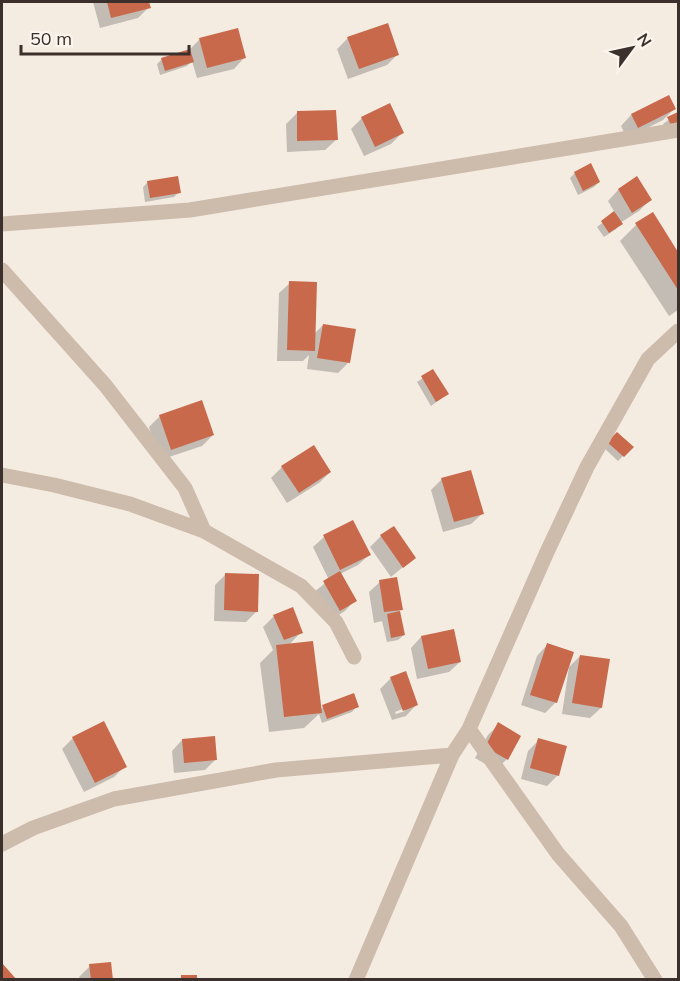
<svg xmlns="http://www.w3.org/2000/svg" width="680" height="981" font-family="Mulish,sans-serif">
<style>
.shadow{fill:#0003;fill-rule:evenodd}
.building{fill:#c8694b}
.lines{fill:none;stroke-linecap:round;stroke-linejoin:round}
.minor{stroke:#cdbbac;stroke-width:15}
</style>
<rect width="100%" height="100%" fill="#f4ebe1"/>
<!-- shadow -->
<path class="shadow" d="M 93,2 L 148,2 L 149,7 L 138,18 L 100,28 Z
M 348,38 L 398,54 L 387,65 L 348,79 L 337,49 Z
M 200,39 L 244,58 L 234,69 L 197,78 L 192,61 L 187,66 L 160,75 L 157,64 L 162,59 L 189,50 Z
M 668,97 L 674,109 L 663,120 L 627,138 L 621,126 L 631,115 Z
M 297,113 L 336,140 L 325,150 L 287,152 L 286,124 Z
M 677,114 L 678,122 L 666,129 L 663,124 Z
M 362,118 L 402,133 L 391,144 L 364,156 L 351,129 Z
M 575,173 L 599,182 L 594,187 L 578,195 L 570,178 Z
M 637,178 L 650,200 L 639,211 L 620,223 L 616,229 L 604,237 L 597,227 L 615,213 L 608,201 L 618,190 Z
M 148,182 L 179,192 L 174,197 L 145,202 L 143,187 Z
M 652,214 L 678,254 L 678,310 L 669,316 L 620,241 L 636,225 Z
M 290,283 L 314,334 L 323,325 L 349,362 L 338,373 L 307,369 L 309,355 L 303,361 L 277,361 L 279,293 Z
M 433,371 L 447,394 L 431,406 L 417,382 Z
M 160,416 L 213,435 L 202,446 L 160,460 L 149,427 Z
M 617,434 L 632,447 L 618,461 L 604,448 Z
M 282,467 L 330,472 L 319,483 L 287,503 L 271,478 Z
M 442,479 L 482,514 L 471,524 L 443,532 L 431,490 Z
M 381,536 L 414,558 L 391,577 L 370,547 Z
M 324,537 L 369,555 L 358,565 L 340,574 L 355,600 L 345,611 L 329,621 L 313,593 L 329,580 L 313,547 Z
M 226,574 L 257,611 L 246,622 L 214,621 L 215,585 Z
M 380,582 L 401,609 L 399,611 L 404,635 L 398,640 L 387,642 L 382,621 L 374,623 L 369,592 Z
M 274,616 L 301,632 L 289,645 L 320,710 L 323,707 L 357,706 L 352,712 L 322,723 L 319,714 L 304,728 L 269,732 L 260,663 L 273,650 L 263,627 Z
M 421,637 L 460,662 L 449,672 L 417,679 L 411,648 Z
M 547,645 L 556,702 L 545,713 L 521,705 L 537,656 Z
M 580,656 L 601,708 L 590,718 L 562,714 L 569,667 Z
M 391,678 L 416,705 L 406,716 L 392,720 L 380,689 ZM 405,708 L 405,711 L 396,714 L 395,712 Z
M 499,724 L 507,759 L 496,770 L 475,758 L 488,735 Z
M 73,738 L 125,766 L 114,777 L 84,792 L 62,749 Z
M 182,740 L 216,759 L 205,770 L 174,773 L 172,751 Z
M 539,740 L 558,775 L 547,786 L 521,779 L 528,751 Z
M 90,966 L 112,980 L 80,980 L 79,977 Z"/>
<!-- building -->
<path class="building" d="M 107,2 L 149,2 L 151,8 L 111,18 Z
M 388,23 L 399,55 L 359,69 L 347,37 Z
M 238,28 L 246,58 L 207,68 L 199,38 Z
M 190,49 L 194,62 L 165,71 L 161,58 Z
M 669,95 L 676,109 L 638,128 L 631,114 Z
M 390,103 L 404,133 L 375,147 L 361,117 Z
M 336,110 L 338,140 L 297,141 L 297,111 Z
M 678,112 L 678,122 L 671,125 L 667,117 Z
M 591,163 L 600,182 L 583,191 L 574,172 Z
M 178,176 L 181,193 L 150,198 L 147,181 Z
M 637,176 L 652,200 L 632,213 L 618,189 Z
M 614,211 L 623,224 L 609,233 L 601,221 Z
M 653,212 L 678,252 L 678,290 L 635,223 Z
M 289,281 L 317,282 L 315,351 L 287,350 Z
M 323,324 L 356,329 L 350,363 L 317,358 Z
M 433,369 L 449,394 L 436,402 L 421,376 Z
M 202,400 L 214,435 L 171,450 L 159,415 Z
M 617,432 L 634,447 L 624,457 L 607,442 Z
M 314,445 L 331,472 L 299,493 L 281,466 Z
M 471,470 L 484,514 L 454,522 L 441,478 Z
M 353,520 L 371,555 L 340,570 L 323,535 Z
M 394,526 L 416,558 L 403,568 L 380,535 Z
M 340,571 L 357,601 L 340,611 L 323,581 Z
M 225,573 L 259,574 L 258,612 L 224,610 Z
M 397,577 L 403,610 L 384,612 L 379,580 Z
M 293,607 L 303,633 L 284,640 L 273,615 Z
M 400,611 L 405,635 L 391,638 L 387,614 Z
M 454,629 L 461,662 L 428,669 L 421,636 Z
M 313,641 L 322,713 L 284,717 L 276,645 Z
M 547,643 L 574,652 L 557,703 L 530,695 Z
M 580,655 L 610,659 L 602,708 L 572,703 Z
M 406,671 L 418,705 L 403,711 L 390,677 Z
M 354,693 L 359,707 L 327,719 L 322,705 Z
M 104,721 L 127,767 L 95,783 L 72,737 Z
M 498,722 L 521,736 L 508,760 L 485,747 Z
M 215,736 L 217,760 L 184,763 L 182,739 Z
M 538,738 L 567,746 L 559,776 L 530,768 Z
M 111,962 L 113,980 L 91,980 L 89,964 Z
M 2,963 L 17,980 L 2,980 Z
M 181,975 L 197,975 L 197,980 L 181,980 Z"/>
<g class="lines">
<!-- minor -->
<path class="minor" d="M 2,224 L 190,210 L 678,130
M 2,270 L 105,385 L 185,488 L 204,531
M 2,475 L 54,485 L 130,504 L 204,531 L 301,586 L 336,622 L 354,657
M 469,729 L 558,854 L 621,926 L 655,980
M 2,844 L 33,828 L 114,799 L 276,770 L 452,755
M 356,980 L 452,755 L 469,729 L 547,552 L 587,467 L 648,359 L 678,331"/>
</g>
<!-- border -->
<rect width="680" height="981" fill="none" stroke="#3b302b" stroke-width="6"/>
<!-- north arrow -->
<g transform="translate(632 48) rotate(57)" stroke="#fbf5ee" stroke-width="4.5" paint-order="stroke">
<path d="M0-4.5L10 22L0 15L-10 22Z" fill="#3b302b"/>
<text y="-9" font-size="16" font-weight="bold" text-anchor="middle" fill="#3b302b">N</text>
</g>
<!-- scale -->
<path d="M21 45v9h168v-9" fill="none" stroke="#3b302b" stroke-width="3"/>
<text x="30" y="45" font-size="18" fill="#3b302b" stroke="#fbf5ee" stroke-width="4.5" paint-order="stroke">50 m</text>
</svg>
